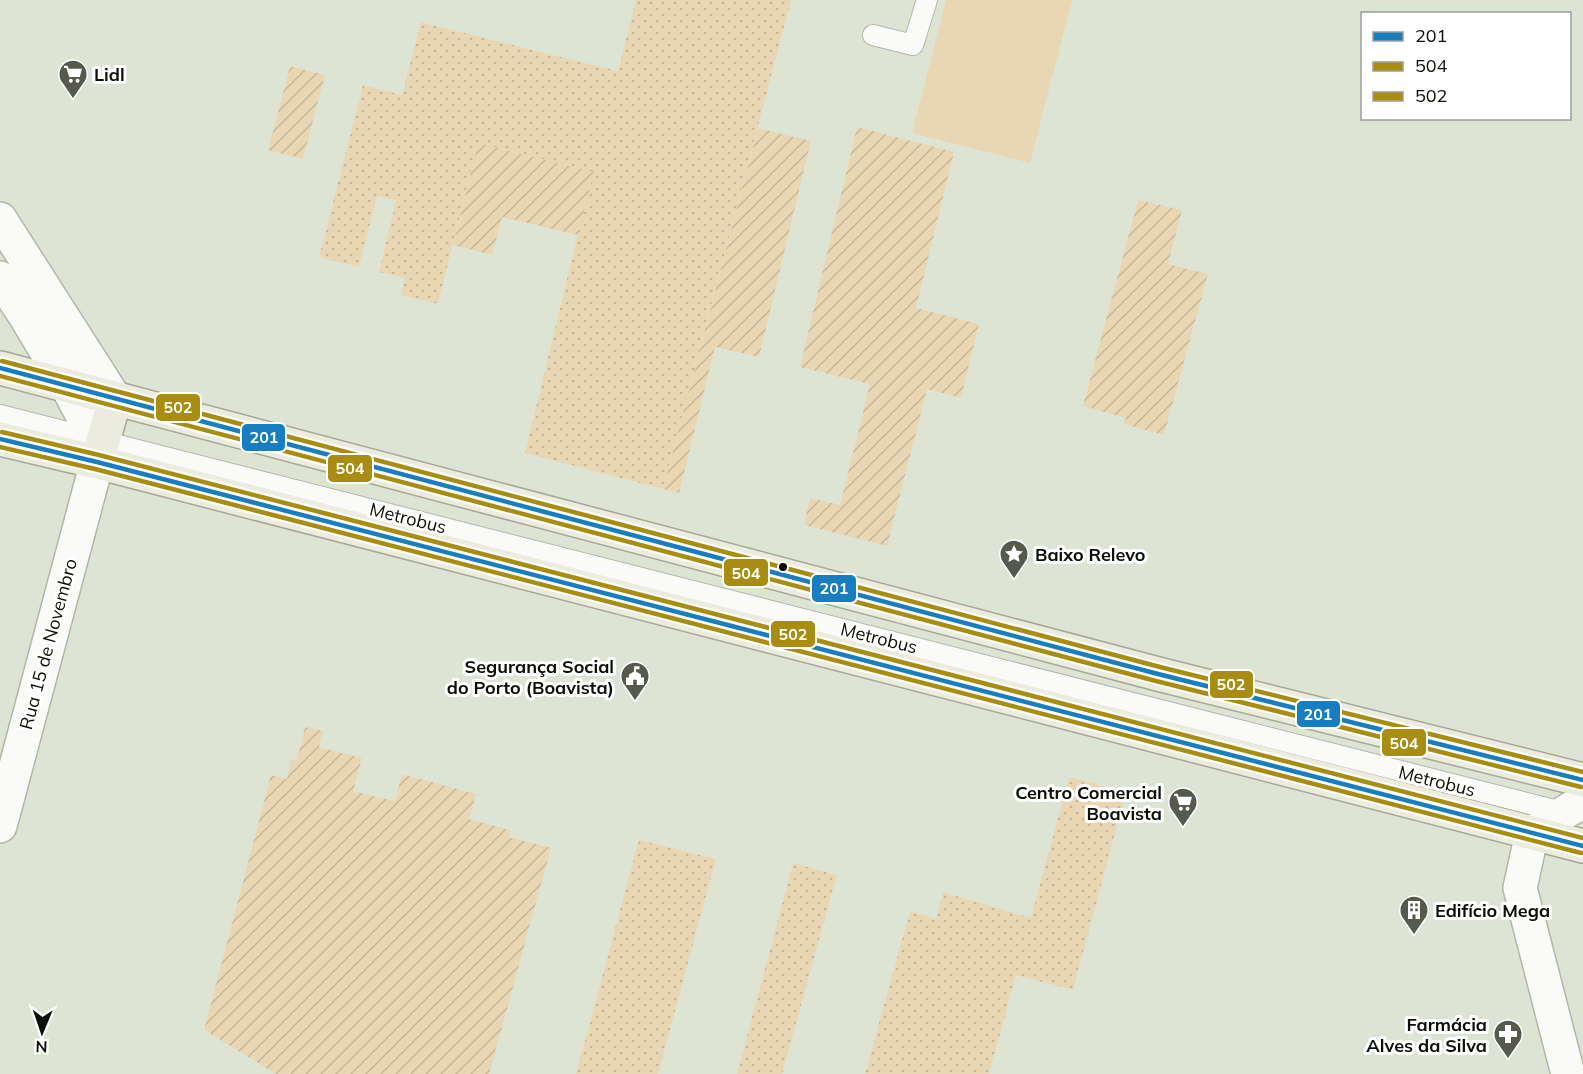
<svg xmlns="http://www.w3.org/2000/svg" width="1583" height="1074" font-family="Mulish,sans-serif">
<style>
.grass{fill:url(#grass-dots)}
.garden{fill:url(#garden-furrows)}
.pitch{fill:#e9d7b4}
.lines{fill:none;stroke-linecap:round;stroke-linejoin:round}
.service-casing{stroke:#b3b7aa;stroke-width:22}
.minor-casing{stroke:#b3b7aa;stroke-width:36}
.tertiary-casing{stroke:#b3b7aa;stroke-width:36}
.primary-casing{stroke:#a6a890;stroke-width:36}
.service{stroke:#fafbf9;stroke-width:20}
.minor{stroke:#fafbf9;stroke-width:33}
.tertiary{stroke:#fafbf9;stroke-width:33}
.primary{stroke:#ecebdf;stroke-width:33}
.bus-1-casing{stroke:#fff;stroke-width:9}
.bus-2-casing{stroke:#fff;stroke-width:9}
.bus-3-casing{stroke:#fff;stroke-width:9}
.bus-1{stroke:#187ec2;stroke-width:4.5}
.bus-2{stroke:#a88d10;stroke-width:4.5}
.bus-3{stroke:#a88d10;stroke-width:4.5}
.bus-dot{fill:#0b0f05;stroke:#fff;stroke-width:2}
.labels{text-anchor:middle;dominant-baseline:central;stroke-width:6;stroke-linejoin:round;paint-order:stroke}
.poi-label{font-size:18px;font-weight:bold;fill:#0b0f05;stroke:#fff;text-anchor:start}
.street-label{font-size:18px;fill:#0b0f05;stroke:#fff}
.line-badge{stroke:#fff;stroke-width:2}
.badge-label{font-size:16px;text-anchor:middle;font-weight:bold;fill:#fff}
</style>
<defs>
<pattern id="grass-dots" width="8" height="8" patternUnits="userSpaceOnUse" patternTransform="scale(1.5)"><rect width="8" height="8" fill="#e9d7b4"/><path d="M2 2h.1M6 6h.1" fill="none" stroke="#c6b799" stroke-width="1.8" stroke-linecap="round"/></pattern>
<pattern id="garden-furrows" width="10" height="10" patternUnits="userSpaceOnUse" patternTransform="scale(1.5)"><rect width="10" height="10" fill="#e9d7b4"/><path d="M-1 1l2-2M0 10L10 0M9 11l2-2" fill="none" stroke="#c6b799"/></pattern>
</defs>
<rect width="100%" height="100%" fill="#dee4d4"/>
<!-- grass -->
<path class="grass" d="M 636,0 L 791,0 L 663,489 L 525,453 L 593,172 L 478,143 L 438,304 L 401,295 L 405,278 L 379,272 L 396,200 L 377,196 L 359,267 L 319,257 L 363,85 L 402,95 L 421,22 L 618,71 Z
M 1069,777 L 1126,792 L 1073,990 L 1016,975 L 989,1074 L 865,1074 L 910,911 L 936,919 L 943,892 L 1031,918 Z
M 639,840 L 716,859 L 658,1074 L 576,1074 Z
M 793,863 L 837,875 L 782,1074 L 737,1074 Z"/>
<!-- garden -->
<path class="garden" d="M 290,66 L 325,75 L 303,159 L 268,150 Z
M 857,127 L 954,152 L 916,308 L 979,324 L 961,398 L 927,389 L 887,546 L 804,525 L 810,498 L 840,505 L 870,384 L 800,367 Z
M 758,128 L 811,141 L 759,357 L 715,347 L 679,493 L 663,489 Z
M 478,143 L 594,172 L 578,235 L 502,217 L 492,255 L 453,245 Z
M 1138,200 L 1182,210 L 1168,264 L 1208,274 L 1164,435 L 1124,424 L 1126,418 L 1083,406 Z
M 305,727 L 323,731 L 319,747 L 362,758 L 353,791 L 395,801 L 402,774 L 476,794 L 469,819 L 510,830 L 509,837 L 551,848 L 489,1074 L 276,1074 L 204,1030 L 271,775 L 287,779 L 291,760 L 297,760 Z"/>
<!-- pitch -->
<path class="pitch" d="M 946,0 L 1072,0 L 1030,163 L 912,133 Z"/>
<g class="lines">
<!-- service casing -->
<g class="service-casing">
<path id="service" d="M 873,35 L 913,45 L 927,0
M 0,415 L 1566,813"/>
</g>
<!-- minor casing -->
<g class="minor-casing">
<path id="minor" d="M 0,826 L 97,462
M 1568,1074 L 1520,888 L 1532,833 L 1583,801"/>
</g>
<!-- tertiary casing -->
<g class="tertiary-casing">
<path id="tertiary" d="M 0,219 L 115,399
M 0,278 L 26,317 L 67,386 L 86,422 L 97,462"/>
</g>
<!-- primary casing -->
<g class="primary-casing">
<path id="primary" d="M 0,368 L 1158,674 L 1583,780
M 0,439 L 97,462 L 1583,846
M 97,462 L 115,399"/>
</g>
<!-- service -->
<use href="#service" class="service"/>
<!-- minor -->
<use href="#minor" class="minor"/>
<!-- tertiary -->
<use href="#tertiary" class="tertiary"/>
<!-- primary -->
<use href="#primary" class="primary"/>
<!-- bus-1 casing -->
<g class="bus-1-casing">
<path id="bus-1" d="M 0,368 L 1158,674 L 1583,780
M 0,439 L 97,462 L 1583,846"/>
</g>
<!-- bus-2 casing -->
<g class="bus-2-casing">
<path id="bus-2" d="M 0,376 L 1156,681 L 1581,787
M 0,447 L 95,469 L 1581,853"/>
</g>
<!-- bus-3 casing -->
<g class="bus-3-casing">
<path id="bus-3" d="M 2,361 L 1160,667 L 1583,772
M 2,432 L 99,455 L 1583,838"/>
</g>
<!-- bus-1 -->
<use href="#bus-1" class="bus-1"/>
<!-- bus-2 -->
<use href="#bus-2" class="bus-2"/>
<!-- bus-3 -->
<use href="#bus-3" class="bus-3"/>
</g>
<!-- icons -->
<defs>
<g id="supermarket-pin" transform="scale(1.5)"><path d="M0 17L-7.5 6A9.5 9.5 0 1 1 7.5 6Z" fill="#555a4d" stroke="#fff"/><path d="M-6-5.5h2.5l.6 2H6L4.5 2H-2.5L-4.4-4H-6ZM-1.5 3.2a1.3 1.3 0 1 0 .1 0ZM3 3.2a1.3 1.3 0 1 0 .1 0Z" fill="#fff"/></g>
<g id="sight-pin" transform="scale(1.5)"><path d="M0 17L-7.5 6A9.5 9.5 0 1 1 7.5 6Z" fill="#555a4d" stroke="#fff"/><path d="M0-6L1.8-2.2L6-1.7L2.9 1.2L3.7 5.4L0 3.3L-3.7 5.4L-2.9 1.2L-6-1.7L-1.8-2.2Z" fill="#fff"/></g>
<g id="civic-pin" transform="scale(1.5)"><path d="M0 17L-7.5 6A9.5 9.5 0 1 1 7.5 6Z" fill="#555a4d" stroke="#fff"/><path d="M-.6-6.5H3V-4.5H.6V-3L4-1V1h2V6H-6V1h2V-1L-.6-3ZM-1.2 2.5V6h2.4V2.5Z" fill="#fff"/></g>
<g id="building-pin" transform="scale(1.5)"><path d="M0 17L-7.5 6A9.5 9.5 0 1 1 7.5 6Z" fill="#555a4d" stroke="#fff"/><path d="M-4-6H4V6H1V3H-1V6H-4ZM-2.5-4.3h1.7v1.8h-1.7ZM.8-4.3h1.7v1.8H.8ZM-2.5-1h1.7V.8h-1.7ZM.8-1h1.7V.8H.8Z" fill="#fff"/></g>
<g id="pharmacy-pin" transform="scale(1.5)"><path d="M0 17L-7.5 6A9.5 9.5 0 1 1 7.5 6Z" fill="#555a4d" stroke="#fff"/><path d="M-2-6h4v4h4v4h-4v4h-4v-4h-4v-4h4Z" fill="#fff"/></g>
</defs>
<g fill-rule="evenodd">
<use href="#supermarket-pin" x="73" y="74"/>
<use href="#sight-pin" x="1014" y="554"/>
<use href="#civic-pin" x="635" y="676"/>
<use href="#supermarket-pin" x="1183" y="802"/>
<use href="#building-pin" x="1414" y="910"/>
<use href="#pharmacy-pin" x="1508" y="1034"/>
</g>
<!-- markers -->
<circle class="bus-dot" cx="783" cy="567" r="5"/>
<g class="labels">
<!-- poi labels -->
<g class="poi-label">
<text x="94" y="74">Lidl</text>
<text x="1035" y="554">Baixo Relevo</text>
<text x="614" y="666" text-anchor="end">Segurança Social<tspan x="614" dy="21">do Porto (Boavista)</tspan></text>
<text x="1162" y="792" text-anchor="end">Centro Comercial<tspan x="1162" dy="21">Boavista</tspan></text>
<text x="1435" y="910">Edifício Mega</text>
<text x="1487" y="1024" text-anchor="end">Farmácia<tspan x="1487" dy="21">Alves da Silva</tspan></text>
</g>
<!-- street labels -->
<g class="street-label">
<text transform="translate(408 518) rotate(14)">Metrobus</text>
<text transform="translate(879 638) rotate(14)">Metrobus</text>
<text transform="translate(48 644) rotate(-75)">Rua 15 de Novembro</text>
<text transform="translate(1437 781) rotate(14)">Metrobus</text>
</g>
</g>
<g class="line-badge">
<rect x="155" y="393" width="46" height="29" rx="6" fill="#a88d10"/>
<rect x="241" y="423" width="45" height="29" rx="6" fill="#187ec2"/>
<rect x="327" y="454" width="46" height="29" rx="6" fill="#a88d10"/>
<rect x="723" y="558" width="46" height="29" rx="6" fill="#a88d10"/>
<rect x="811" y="574" width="46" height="29" rx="6" fill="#187ec2"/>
<rect x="770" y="620" width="46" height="28" rx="6" fill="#a88d10"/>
<rect x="1209" y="670" width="45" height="29" rx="6" fill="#a88d10"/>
<rect x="1296" y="700" width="45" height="28" rx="6" fill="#187ec2"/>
<rect x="1381" y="728" width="46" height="29" rx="6" fill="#a88d10"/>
</g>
<g class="badge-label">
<text x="178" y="413">502</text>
<text x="264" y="443">201</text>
<text x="350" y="474">504</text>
<text x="746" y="579">504</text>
<text x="834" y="594">201</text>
<text x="793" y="640">502</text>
<text x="1231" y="690">502</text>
<text x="1318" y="720">201</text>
<text x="1404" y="749">504</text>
</g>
<!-- legend -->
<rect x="1361" y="12" width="210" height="108" fill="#ffffff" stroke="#9d9f9b" stroke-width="1.5"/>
<rect x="1373" y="32" width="30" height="9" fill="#187ec2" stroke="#9d9f9b" stroke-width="1.5"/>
<text x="1415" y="42" font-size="18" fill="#0b0f05">201</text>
<rect x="1373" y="62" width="30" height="9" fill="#a88d10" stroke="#9d9f9b" stroke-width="1.5"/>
<text x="1415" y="72" font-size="18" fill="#0b0f05">504</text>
<rect x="1373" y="92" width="30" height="9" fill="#a88d10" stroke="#9d9f9b" stroke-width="1.5"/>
<text x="1415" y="102" font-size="18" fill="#0b0f05">502</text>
<!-- north arrow -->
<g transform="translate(42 1032) rotate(182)" stroke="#ffffff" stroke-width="4.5" paint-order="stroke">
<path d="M0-4.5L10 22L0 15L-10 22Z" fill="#0b0f05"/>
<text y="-9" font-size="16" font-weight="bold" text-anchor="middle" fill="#0b0f05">N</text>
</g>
</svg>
